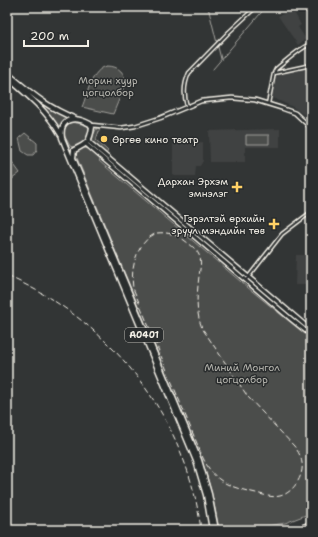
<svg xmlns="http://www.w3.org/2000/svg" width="318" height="537" font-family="'Shantell Sans',sans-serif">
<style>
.built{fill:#404242}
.green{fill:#4b4d4c;stroke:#a09f9a}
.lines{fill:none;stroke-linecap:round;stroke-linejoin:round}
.stream{stroke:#a6a5a0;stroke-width:1}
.minor-casing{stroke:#f4f1e8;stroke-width:5}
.tertiary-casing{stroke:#f4f1e8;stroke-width:5.5}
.secondary-casing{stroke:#f4f1e8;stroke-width:6}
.trunk-casing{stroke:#f4f1e8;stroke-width:7}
.minor{stroke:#2a2d2e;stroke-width:2}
.tertiary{stroke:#2a2d2e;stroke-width:2.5}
.secondary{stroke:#2a2d2e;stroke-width:3}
.trunk{stroke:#2a2d2e;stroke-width:4}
.rail{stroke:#f4f1e8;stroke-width:1;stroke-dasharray:6 3;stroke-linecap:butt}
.poi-dot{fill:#ffd166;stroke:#2a2d2e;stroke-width:1.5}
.labels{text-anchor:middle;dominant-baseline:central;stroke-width:3;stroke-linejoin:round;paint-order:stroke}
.shield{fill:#2a2d2e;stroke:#b7b6b0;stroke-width:1}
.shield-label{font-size:9px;font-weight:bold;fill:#f4f1e8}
.park-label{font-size:10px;fill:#b9b8b1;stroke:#2a2d2e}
.poi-label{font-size:10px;fill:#f4f1e8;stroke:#2a2d2e;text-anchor:end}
</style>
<rect width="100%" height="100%" fill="#323535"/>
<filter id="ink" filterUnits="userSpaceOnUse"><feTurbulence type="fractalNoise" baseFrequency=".025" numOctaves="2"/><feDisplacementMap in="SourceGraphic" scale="8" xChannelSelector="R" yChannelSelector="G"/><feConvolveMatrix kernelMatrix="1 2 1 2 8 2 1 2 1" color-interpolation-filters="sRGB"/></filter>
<g filter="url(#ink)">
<!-- built -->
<path class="built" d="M 293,10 L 301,25 L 298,27 L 306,39 L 298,45 L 278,16 Z
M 311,67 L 311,120 L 293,107 L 271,97 L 274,74 Z
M 280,129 L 280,147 L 245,147 L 245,162 L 210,162 L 209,131 Z
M 203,142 L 203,161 L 200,166 L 196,166 L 195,176 L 175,176 L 173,175 L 173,144 Z
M 296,255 L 311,255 L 311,285 L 295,285 Z"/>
<!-- green -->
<path class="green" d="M 107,66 C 119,66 126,73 125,85 L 113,114 L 82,107 C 88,93 91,70 107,66 Z
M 10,77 L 37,100 L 67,118 L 60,127 L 58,128 Z
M 71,122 L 87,125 L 89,128 C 87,138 82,151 70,146 L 63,133 L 66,126 Z
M 97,128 L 100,128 L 96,140 L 108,151 L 106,154 L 92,143 L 93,135 Z
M 25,133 L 37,143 L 37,150 L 33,155 L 28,155 L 22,151 L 19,138 Z
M 246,135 L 269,135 L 269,144 L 246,144 Z
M 84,148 L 89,149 L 101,159 L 99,161 L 247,287 L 311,339 L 311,513 L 285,523 L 246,530 L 219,530 C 215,505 209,481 201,458 L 77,158 L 75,159 L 74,153 L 75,151 Z
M 7,155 L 20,173 L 7,183 Z"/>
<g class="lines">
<!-- stream -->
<path class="stream" d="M 208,7 L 221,59
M 213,69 L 266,7"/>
<!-- minor casing -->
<g class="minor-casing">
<path id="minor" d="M 274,73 L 276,69 C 285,62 302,46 311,44
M 268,104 L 274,73 L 311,65
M 187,106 C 183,94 184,84 189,73 L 229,32 L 256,7
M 246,280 L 282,234 L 311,212"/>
</g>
<!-- tertiary casing -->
<g class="tertiary-casing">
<path id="tertiary" d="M 91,125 L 121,128 L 135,126 L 160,118 L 201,101 L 232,98 L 255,100 L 281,108 L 295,113 L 311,128
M 295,530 L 311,523"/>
</g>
<!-- secondary casing -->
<g class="secondary-casing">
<path id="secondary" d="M 88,141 L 311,330
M 86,144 L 291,319 L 311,335"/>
</g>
<!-- trunk casing -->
<g class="trunk-casing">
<path id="trunk" d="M 7,73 C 31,93 46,107 76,119
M 7,77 C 28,95 47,111 61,135
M 74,150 C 87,144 90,142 92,127 L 90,124 C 75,116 59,117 62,138 L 196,461 L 206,495 L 212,530
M 74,150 L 73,158 L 199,460 L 209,494 L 216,530"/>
</g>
<!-- minor -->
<use href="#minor" class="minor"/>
<!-- tertiary -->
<use href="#tertiary" class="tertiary"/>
<!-- secondary -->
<use href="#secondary" class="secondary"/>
<!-- trunk -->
<use href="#trunk" class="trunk"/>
<!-- rail -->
<path class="rail" d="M 157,233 C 167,232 175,234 184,240 C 189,244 196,248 199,255 C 202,261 200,269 199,276 C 197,294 195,311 202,328 L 248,397 L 294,446 C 298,451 301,456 302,463 C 304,476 293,493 280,496 C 272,498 264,495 256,493 C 230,487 215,483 203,458 L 133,288 C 130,268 137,241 157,233 Z
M 7,276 C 110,320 187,417 201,530"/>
</g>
</g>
<!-- markers -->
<g class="poi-dot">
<circle cx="104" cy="139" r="4"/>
<path d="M235 181h4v4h4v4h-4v4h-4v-4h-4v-4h4z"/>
<path d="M272 218h4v4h4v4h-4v4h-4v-4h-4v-4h4z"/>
</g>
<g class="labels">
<!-- shield labels -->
<rect class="shield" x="125" y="328" width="38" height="14" rx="3"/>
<g class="shield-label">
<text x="144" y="335">A0401</text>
</g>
<!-- park labels -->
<g class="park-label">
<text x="108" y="80">Морин хуур<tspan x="108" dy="12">цогцолбор</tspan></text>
<text x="242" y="367">Миний Монгол<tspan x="242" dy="12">цогцолбор</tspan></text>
</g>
<!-- poi labels -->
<g class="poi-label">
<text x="112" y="139" text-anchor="start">Өргөө кино театр</text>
<text x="228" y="181">Дархан Эрхэм<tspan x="228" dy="12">эмнэлэг</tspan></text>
<text x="265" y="218">Гэрэлтэй өрхийн<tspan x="265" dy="12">эрүүл мэндийн төв</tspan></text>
</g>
</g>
<!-- margin -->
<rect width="318" height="537" fill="none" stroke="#2a2d2e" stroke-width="24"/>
<rect x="12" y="12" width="294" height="513" fill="none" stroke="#f4f1e8" stroke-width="1.5" filter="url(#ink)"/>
<!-- scale -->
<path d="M24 40v6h64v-6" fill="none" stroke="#f4f1e8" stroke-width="2"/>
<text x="30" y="40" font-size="12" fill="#f4f1e8" stroke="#2a2d2e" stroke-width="3" paint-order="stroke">200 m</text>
</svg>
